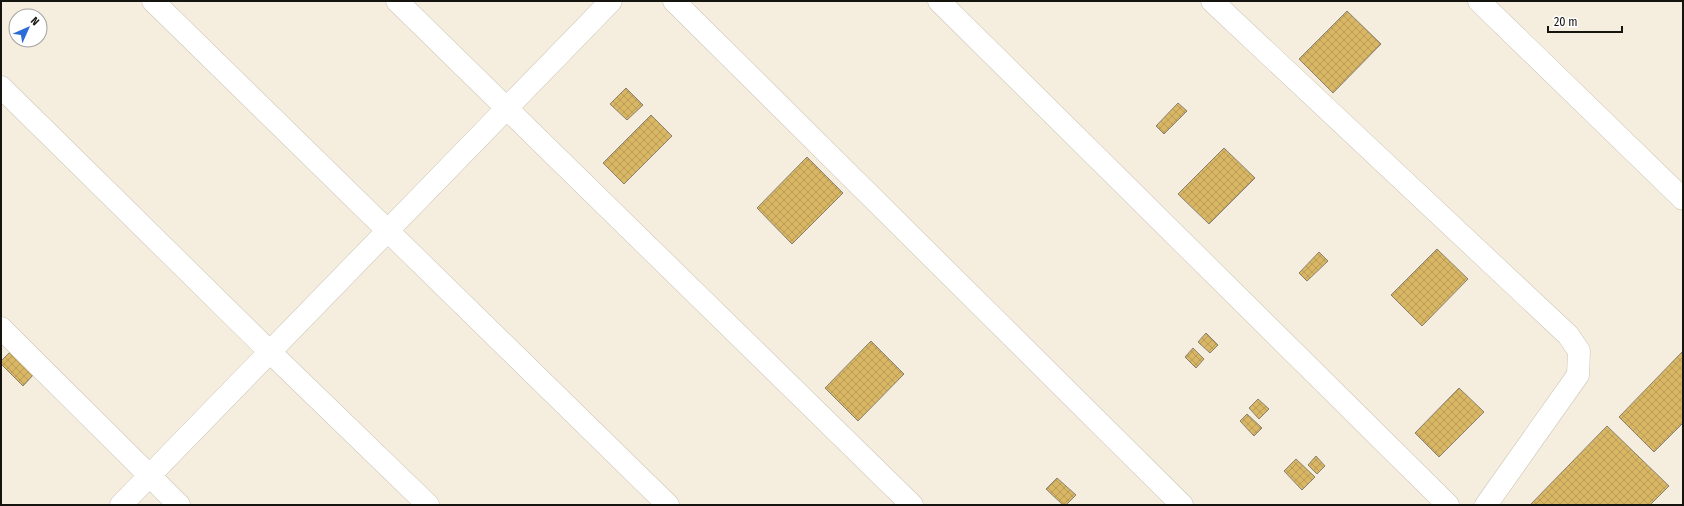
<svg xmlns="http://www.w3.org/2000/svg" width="1684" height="506" font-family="'Fira Sans Condensed',sans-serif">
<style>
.building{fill:url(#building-cross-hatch);stroke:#888173}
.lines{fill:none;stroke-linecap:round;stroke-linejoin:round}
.minor-casing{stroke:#cbc4b5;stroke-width:23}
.minor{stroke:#fff;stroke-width:22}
</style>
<defs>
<pattern id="building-cross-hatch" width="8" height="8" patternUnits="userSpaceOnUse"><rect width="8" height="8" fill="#d8b663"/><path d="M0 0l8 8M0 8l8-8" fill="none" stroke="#b99c55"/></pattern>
</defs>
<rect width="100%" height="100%" fill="#f5eede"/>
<!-- building -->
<path class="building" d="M 1347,11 L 1381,44 L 1333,93 L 1299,59 Z
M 626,88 L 643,105 L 627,120 L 610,104 Z
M 1178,103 L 1187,111 L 1164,134 L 1156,126 Z
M 651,115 L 672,136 L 624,184 L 603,163 Z
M 1224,148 L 1255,178 L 1209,224 L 1178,194 Z
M 807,157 L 843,193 L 792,244 L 757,208 Z
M 1437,249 L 1468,279 L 1422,326 L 1391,295 Z
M 1319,252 L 1328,261 L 1307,281 L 1299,273 Z
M 1206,333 L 1218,345 L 1210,353 L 1198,342 Z
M 871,341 L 904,374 L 858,421 L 825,388 Z
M 1193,348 L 1204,359 L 1196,368 L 1185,357 Z
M 1683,351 L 1683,423 L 1654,452 L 1619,417 Z
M 10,352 L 34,374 L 23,386 L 1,364 L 1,361 Z
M 1459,388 L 1484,412 L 1439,457 L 1415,433 Z
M 1258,399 L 1269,409 L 1259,419 L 1249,408 Z
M 1247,414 L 1262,428 L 1254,436 L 1240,421 Z
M 1607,426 L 1669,486 L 1650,505 L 1530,505 Z
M 1316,456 L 1325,466 L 1317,474 L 1308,465 Z
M 1296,459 L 1315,477 L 1302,490 L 1284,471 Z
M 1057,478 L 1076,495 L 1066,505 L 1063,505 L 1046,489 Z"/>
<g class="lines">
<!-- minor casing -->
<g class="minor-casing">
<path id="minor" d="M 153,1 L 668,505
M 397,1 L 912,505
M 674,1 L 1182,505
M 939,1 L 1448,505
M 1212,1 L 1568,335 L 1579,351 L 1578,375 L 1486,505
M 1479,1 L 1683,199
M 1,87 L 270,352 L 428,505
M 1,328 L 179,505
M 121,505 L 611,1"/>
</g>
<!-- minor -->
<use href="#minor" class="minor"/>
</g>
<!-- border -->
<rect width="1684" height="506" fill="none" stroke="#16140e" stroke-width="4"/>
<!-- north arrow -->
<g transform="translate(28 28) rotate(45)"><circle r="19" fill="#ffffff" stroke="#a2a19f"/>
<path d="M0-3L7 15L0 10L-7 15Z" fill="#2b6cd9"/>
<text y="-6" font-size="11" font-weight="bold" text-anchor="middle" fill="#16140e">N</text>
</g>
<!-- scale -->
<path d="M1548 26v6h74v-6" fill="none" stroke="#16140e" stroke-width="2"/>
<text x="1554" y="26" font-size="12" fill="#16140e" stroke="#ffffff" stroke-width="3" paint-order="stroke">20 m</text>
</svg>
